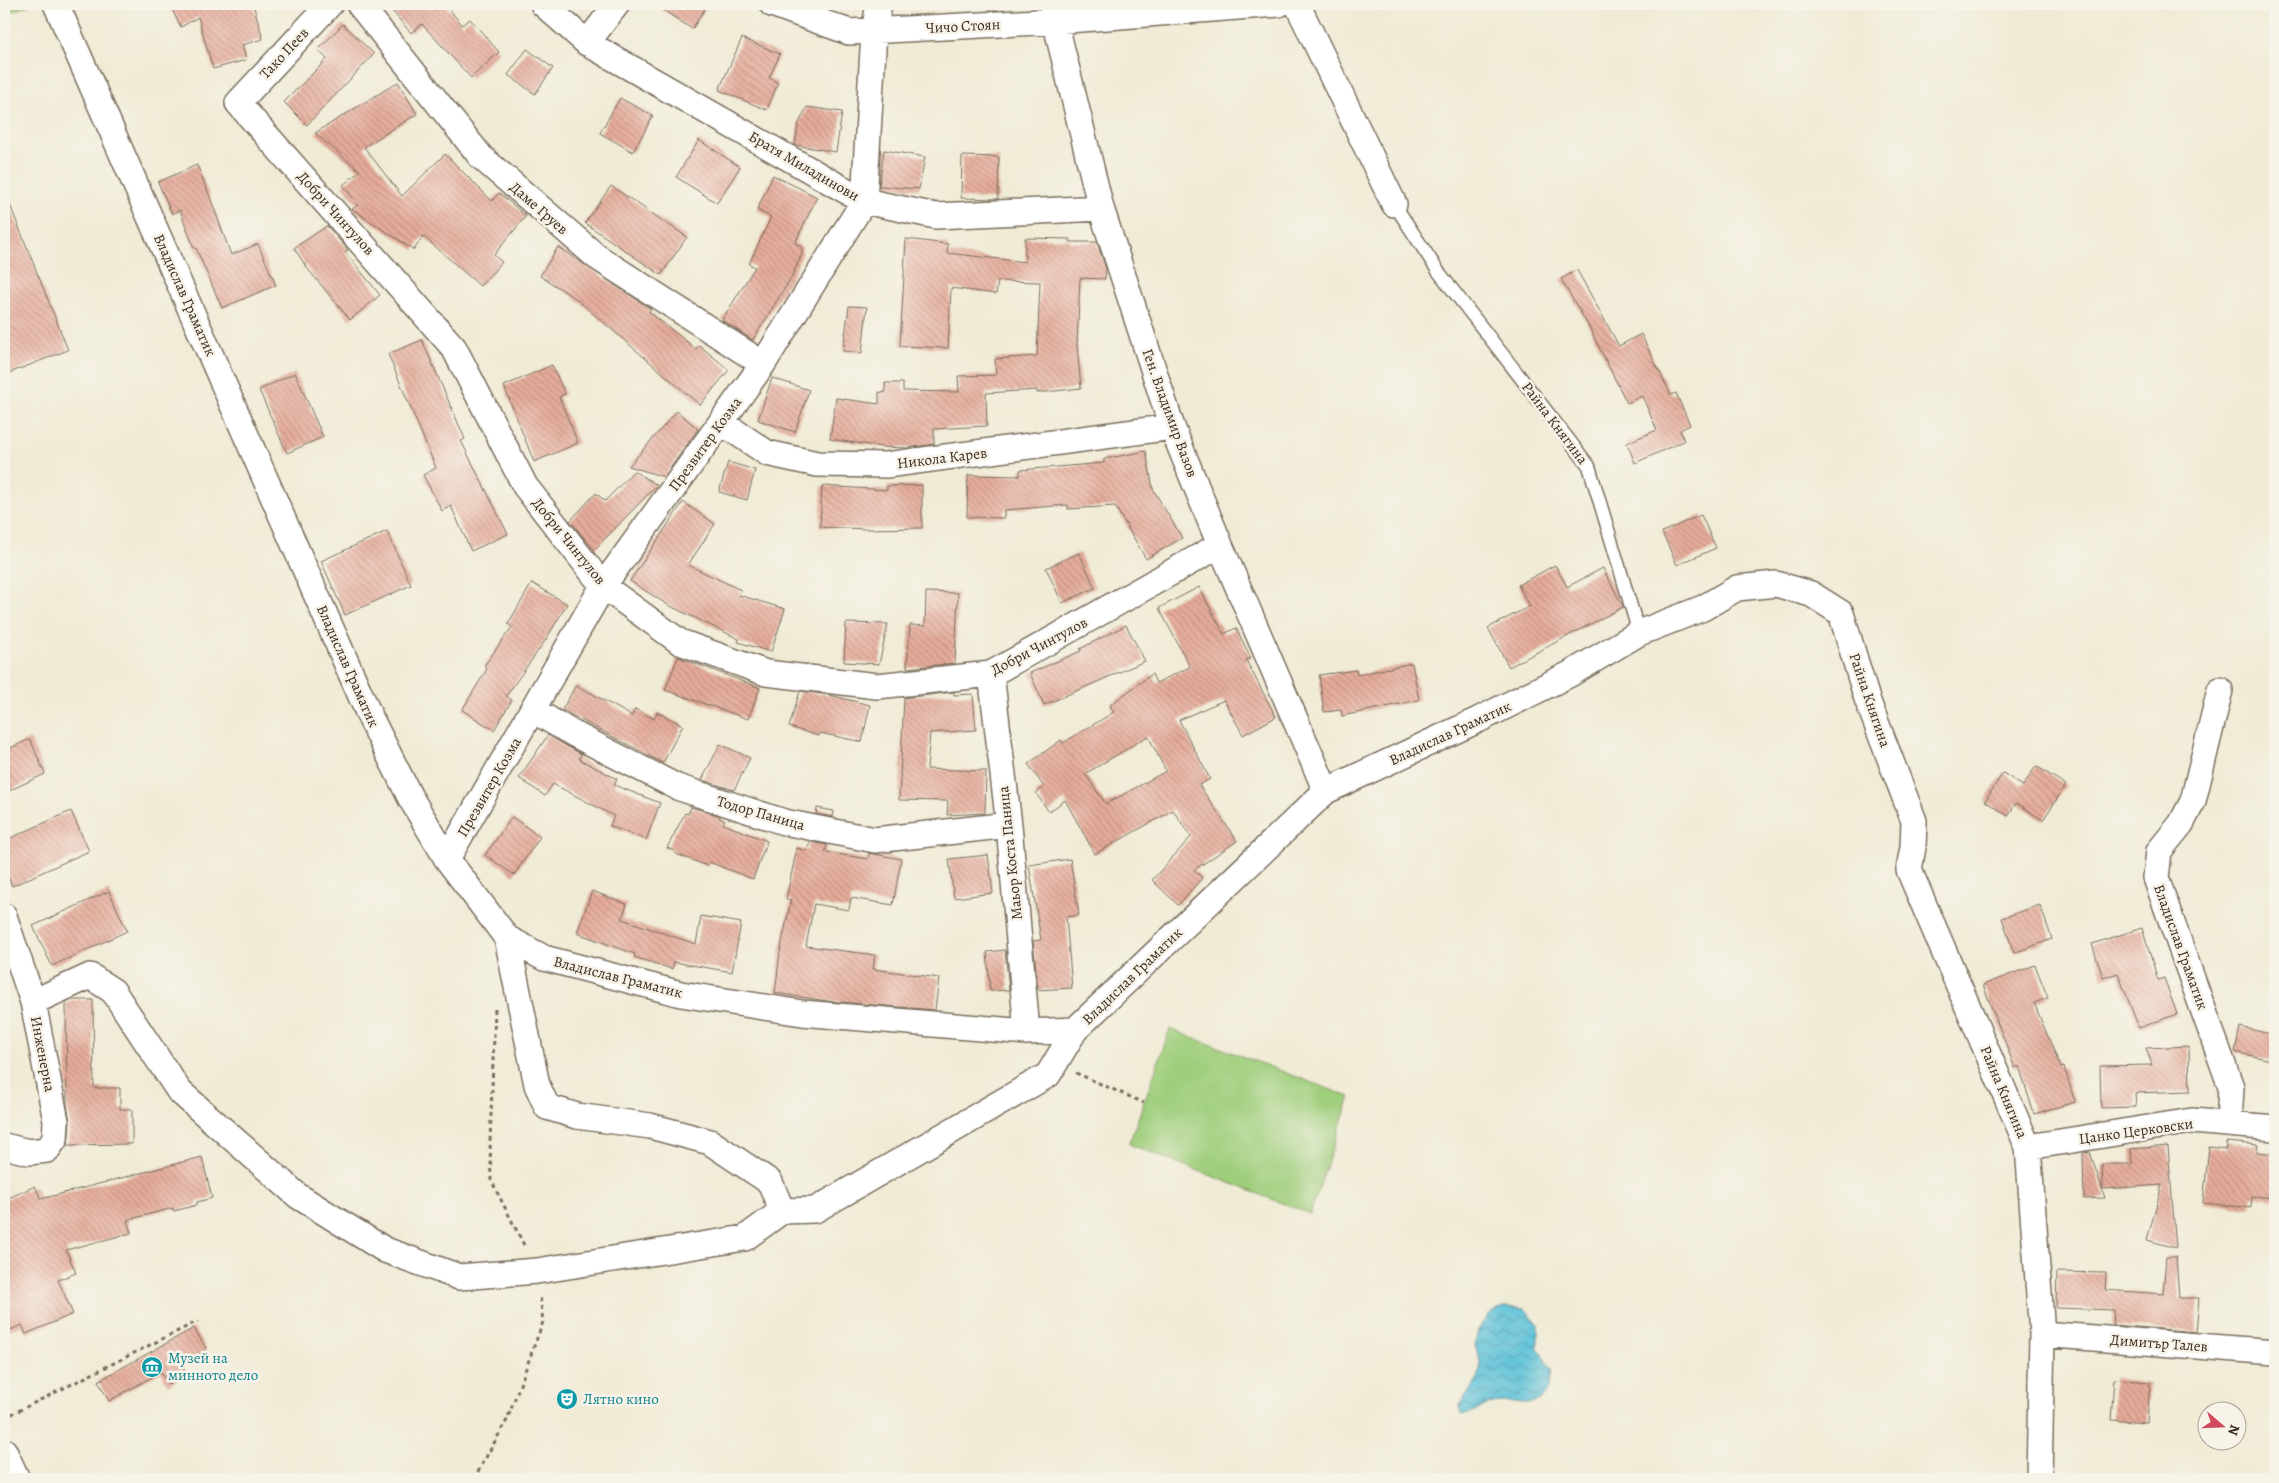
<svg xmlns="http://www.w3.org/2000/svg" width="2279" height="1483" font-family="Alegreya,serif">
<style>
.grass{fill:url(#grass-tufts);stroke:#6d7c4d}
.pitch{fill:#9fce7c;stroke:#6d7c4d}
.water{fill:url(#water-waves);stroke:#4b767b}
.building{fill:url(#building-back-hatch);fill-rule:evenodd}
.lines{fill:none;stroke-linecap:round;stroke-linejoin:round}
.lane-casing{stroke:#7a6e5e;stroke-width:15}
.street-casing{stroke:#7a6e5e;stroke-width:28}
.path{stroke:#7a6e5e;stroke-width:3;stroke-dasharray:4 4;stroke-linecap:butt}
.lane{stroke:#fff;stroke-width:12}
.street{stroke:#fff;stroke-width:25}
.labels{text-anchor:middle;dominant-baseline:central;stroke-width:5;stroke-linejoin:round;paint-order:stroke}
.street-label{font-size:15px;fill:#3b2a1e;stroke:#f7f3e8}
.culture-label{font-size:15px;fill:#0d838f;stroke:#f7f3e8;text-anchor:start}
</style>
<defs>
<pattern id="grass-tufts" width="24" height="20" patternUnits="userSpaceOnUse" patternTransform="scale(1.25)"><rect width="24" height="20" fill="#9fce7c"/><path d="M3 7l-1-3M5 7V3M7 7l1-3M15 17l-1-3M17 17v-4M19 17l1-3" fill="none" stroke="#8ab16b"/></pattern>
<pattern id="water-waves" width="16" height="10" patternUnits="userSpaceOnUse" patternTransform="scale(1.25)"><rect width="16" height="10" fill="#5bc1d8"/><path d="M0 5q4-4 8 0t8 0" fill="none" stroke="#4c9daf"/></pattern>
<pattern id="building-back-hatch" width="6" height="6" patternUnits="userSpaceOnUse" patternTransform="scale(1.25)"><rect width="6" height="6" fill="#e6ac9b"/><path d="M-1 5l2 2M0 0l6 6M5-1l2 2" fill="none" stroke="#bc8c7e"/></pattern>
</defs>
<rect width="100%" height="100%" fill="#f7f3e8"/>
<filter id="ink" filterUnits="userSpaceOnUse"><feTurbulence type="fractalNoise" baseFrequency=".02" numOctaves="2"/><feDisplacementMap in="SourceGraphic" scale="10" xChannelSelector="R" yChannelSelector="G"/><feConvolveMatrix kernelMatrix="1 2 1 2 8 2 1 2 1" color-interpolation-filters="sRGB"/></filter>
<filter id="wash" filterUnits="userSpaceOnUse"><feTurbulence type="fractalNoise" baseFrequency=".0096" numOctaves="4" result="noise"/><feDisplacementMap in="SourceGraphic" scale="20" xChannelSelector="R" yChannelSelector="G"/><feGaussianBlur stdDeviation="1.12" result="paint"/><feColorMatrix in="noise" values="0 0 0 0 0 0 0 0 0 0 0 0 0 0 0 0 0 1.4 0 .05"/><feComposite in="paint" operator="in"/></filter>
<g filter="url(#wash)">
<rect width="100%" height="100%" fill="#f0ebd5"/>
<!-- grass -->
<path class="grass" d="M 4,4 L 31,4 L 4,15 Z"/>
<!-- pitch -->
<path class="pitch" d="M 1170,1029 L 1350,1097 L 1310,1214 L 1129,1144 Z"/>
<!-- water -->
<path class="water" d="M 1506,1307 L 1525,1309 L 1538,1323 L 1538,1348 L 1552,1370 C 1546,1418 1525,1398 1493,1403 C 1479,1406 1476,1416 1461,1414 L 1459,1406 L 1478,1379 L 1481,1364 L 1475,1346 L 1478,1330 L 1489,1314 Z"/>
<g id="blocks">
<!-- building -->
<path class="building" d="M 169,4 L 253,4 L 263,39 L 242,45 L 246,60 L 213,69 L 198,17 L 181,27 Z
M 386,4 L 445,4 L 462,25 L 470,19 L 499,52 L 471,78 L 422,24 L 411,33 Z
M 654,4 L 708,4 L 692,29 Z
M 343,24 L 374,54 L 307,125 L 284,102 L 327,59 L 318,50 Z
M 742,38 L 780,54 L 769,78 L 778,83 L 767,110 L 719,90 Z
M 527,49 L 553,68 L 535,94 L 508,75 Z
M 398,82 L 417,114 L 364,147 L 402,196 L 445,154 L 492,201 L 499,193 L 526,216 L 494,255 L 502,262 L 480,286 L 423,236 L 414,250 L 352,209 L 358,205 L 343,185 L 360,171 L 315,133 Z
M 620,98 L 653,116 L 633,152 L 600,133 Z
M 807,107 L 842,112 L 836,152 L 795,145 L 798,125 Z
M 699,140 L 740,167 L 717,203 L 676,177 Z
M 884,150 L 925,157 L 919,189 L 879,186 Z
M 962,156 L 999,157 L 998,199 L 961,198 Z
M 197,165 L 210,197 L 231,255 L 258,244 L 276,285 L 222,308 L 196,248 L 194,248 L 180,210 L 172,214 L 158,182 Z
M 773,175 L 817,197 L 795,243 L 802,247 L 802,254 L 792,276 L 753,340 L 722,320 L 755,267 L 749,264 L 771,217 L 757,210 Z
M 611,186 L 687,237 L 661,275 L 585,223 Z
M 4,190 L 68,350 L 4,375 Z
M 327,226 L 348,250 L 345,252 L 380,295 L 350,320 L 307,268 L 294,248 Z
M 1025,238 L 1070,239 L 1070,242 L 1097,242 L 1106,269 L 1105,279 L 1080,278 L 1077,345 L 1081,388 L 1037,393 L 1037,390 L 986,393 L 987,426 L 934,429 L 934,444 L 908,448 L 882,447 L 830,439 L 836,398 L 879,404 L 879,392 L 885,393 L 885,383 L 903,383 L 903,391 L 959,392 L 958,376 L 996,375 L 995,359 L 1037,356 L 1040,282 L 998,281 L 996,294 L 951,288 L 948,348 L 900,346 L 906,239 L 948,244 L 947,253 L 1025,262 Z
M 558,247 L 651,309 L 649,312 L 696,349 L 699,345 L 729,370 L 700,405 L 575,298 L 540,276 Z
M 1577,270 L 1619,346 L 1641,334 L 1671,395 L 1676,393 L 1690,425 L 1680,430 L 1684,441 L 1635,463 L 1627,443 L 1657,430 L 1642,396 L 1627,403 L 1588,325 L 1561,279 Z
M 849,306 L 867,307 L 862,353 L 843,351 Z
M 422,340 L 465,439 L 461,441 L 508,534 L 471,551 L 451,506 L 442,511 L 423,475 L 436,468 L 388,354 Z
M 552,365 L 565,394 L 559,397 L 578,443 L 534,462 L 504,386 Z
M 295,373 L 323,437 L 287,453 L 259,390 Z
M 772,378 L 809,390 L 795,432 L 758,420 Z
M 677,411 L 698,429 L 664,477 L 629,466 Z
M 1146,451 L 1153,489 L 1182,538 L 1146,559 L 1115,506 L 1068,509 L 1068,505 L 1004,510 L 1004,518 L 967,517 L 968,475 L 1020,476 L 1020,470 L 1104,463 L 1104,459 Z
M 728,462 L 755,470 L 747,500 L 719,492 Z
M 634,471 L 657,485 L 594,550 L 570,521 L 596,493 L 605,501 Z
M 922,485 L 922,528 L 867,529 L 820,527 L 822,486 L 887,490 L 887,486 Z
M 683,502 L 715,524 L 688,565 L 741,590 L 739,595 L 785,609 L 771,652 L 738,642 L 739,639 L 668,605 L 630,581 Z
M 1701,515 L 1716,548 L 1677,565 L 1662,532 Z
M 387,531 L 411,585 L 345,615 L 321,561 Z
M 1079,553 L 1095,588 L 1062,603 L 1046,568 Z
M 1555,565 L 1567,587 L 1603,568 L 1623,607 L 1509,667 L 1488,628 L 1530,606 L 1518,585 Z
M 532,583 L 567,604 L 545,641 L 506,696 L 512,700 L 494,730 L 462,710 L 487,669 L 484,666 L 512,627 L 508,624 Z
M 1199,587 L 1224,634 L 1236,628 L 1251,658 L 1246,660 L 1276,717 L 1243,735 L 1224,700 L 1179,720 L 1210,779 L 1199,785 L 1237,841 L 1194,870 L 1202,878 L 1178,905 L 1152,880 L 1191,837 L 1173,810 L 1095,854 L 1065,800 L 1049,812 L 1036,793 L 1044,787 L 1028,764 L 1061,740 L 1063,743 L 1114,712 L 1110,705 L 1152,674 L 1156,683 L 1190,667 L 1159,608 ZM 1148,736 L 1166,771 L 1106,804 L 1085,774 Z
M 926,592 L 958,593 L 955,663 L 907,668 L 910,625 L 925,626 Z
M 846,623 L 888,624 L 879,664 L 844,662 Z
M 1126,625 L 1145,661 L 1044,705 L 1030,673 L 1081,651 L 1080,649 Z
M 678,657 L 760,688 L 748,719 L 665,690 Z
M 1412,663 L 1419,700 L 1342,716 L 1341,710 L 1324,712 L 1319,675 L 1356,670 L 1357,675 Z
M 576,685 L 632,716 L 635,709 L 654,719 L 657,712 L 683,725 L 663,763 L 562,710 Z
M 800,691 L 829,695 L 870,705 L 862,742 L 820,733 L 819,736 L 789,727 Z
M 954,692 L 954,695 L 973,694 L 976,730 L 930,733 L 927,769 L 986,771 L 985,813 L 947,815 L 948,801 L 899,800 L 904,698 Z
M 548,735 L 581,754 L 579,759 L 617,779 L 614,785 L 660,803 L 646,840 L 610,826 L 614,816 L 553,784 L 545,796 L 519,778 Z
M 30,739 L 45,774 L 4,793 L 4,751 Z
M 720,744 L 750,758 L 734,790 L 702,780 Z
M 2036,766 L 2066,785 L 2043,820 L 2016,803 L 2008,816 L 1985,801 L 2003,773 L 2023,786 Z
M 691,807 L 720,816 L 719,818 L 725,820 L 723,824 L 767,841 L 753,879 L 709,862 L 707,866 L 674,853 L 675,851 L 667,848 L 685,813 L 688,814 Z
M 817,808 L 834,811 L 833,817 L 816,814 Z
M 71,811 L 89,851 L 12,886 L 4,868 L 4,841 Z
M 512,817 L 540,837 L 514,875 L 485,855 Z
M 810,842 L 827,845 L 825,852 L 868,859 L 869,853 L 901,859 L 893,905 L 851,898 L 849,910 L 814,904 L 806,946 L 875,955 L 873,969 L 939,978 L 935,1010 L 827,1001 L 775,993 L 780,952 L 791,900 L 786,899 L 797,848 L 807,851 Z
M 988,855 L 993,893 L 954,898 L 949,859 Z
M 1070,859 L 1079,915 L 1066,917 L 1072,988 L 1038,990 L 1033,941 L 1041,940 L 1029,865 Z
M 109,891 L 127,931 L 52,966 L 33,926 Z
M 592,891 L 627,904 L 622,919 L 696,944 L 701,916 L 741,923 L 732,972 L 674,962 L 672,969 L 634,957 L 635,954 L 577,933 Z
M 2040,905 L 2052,939 L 2014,953 L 2002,918 Z
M 2142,928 L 2158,980 L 2164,978 L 2177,1014 L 2139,1028 L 2118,973 L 2103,978 L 2092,944 Z
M 1005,950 L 1009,990 L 990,991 L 987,952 Z
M 2035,965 L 2048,998 L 2034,1003 L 2061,1068 L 2064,1067 L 2075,1102 L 2034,1114 L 2019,1066 L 2015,1068 L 1983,985 Z
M 72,1000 L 93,1000 L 94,1088 L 120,1088 L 120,1109 L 132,1109 L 132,1144 L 68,1145 L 70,1122 L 67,1105 L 66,1003 Z
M 2240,1027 L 2275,1035 L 2275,1061 L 2235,1052 Z
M 2189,1046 L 2190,1091 L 2135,1093 L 2136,1107 L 2101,1108 L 2100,1066 L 2152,1065 L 2146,1048 Z
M 2226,1142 L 2258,1145 L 2257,1152 L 2275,1154 L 2275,1198 L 2252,1196 L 2251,1208 L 2203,1203 L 2209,1147 L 2226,1149 Z
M 2168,1146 L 2171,1184 L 2176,1248 L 2147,1240 L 2162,1185 L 2103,1189 L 2102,1164 L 2132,1164 L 2131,1149 Z
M 2090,1152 L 2105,1198 L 2084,1199 L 2083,1153 Z
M 202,1157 L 212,1198 L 197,1202 L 197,1205 L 174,1211 L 173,1208 L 127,1220 L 131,1233 L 66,1250 L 76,1273 L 58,1280 L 73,1314 L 26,1334 L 22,1325 L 10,1330 L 4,1314 L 4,1200 L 35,1186 L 41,1199 Z
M 2166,1257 L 2176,1257 L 2179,1298 L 2199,1298 L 2196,1332 L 2113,1325 L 2114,1310 L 2056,1308 L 2057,1272 L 2106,1273 L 2105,1290 L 2163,1294 Z
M 194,1328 L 207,1350 L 181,1364 L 187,1375 L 168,1385 L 161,1372 L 109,1401 L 98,1381 Z
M 2114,1379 L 2150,1382 L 2147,1423 L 2111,1420 Z"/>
</g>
</g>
<g filter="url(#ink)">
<use href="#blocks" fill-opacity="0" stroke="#7a6e5e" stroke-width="1"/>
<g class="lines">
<!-- lane casing -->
<g class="lane-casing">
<path id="lane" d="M 1394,204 L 1438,271 L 1589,466 L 1639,633"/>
</g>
<!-- street casing -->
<g class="street-casing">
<path id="street" d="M 56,4 L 371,719 L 410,797 L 447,859 L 507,938 L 544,958 L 681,994 L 802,1013 L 1027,1032 L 1075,1030 L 1326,791 L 1478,720 L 1570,674 L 1639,633 L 1703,608 L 1737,588 L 1776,584 L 1811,594 L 1841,613 L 1867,699 L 1914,821 L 1913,847 L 1909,870 L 2028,1147 L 2042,1334 L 2039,1479
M 330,4 L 238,103 L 454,348 L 525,486 L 603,586 L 680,642 L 766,673 L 877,686 L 991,674 L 1220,545
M 359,4 L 481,157 L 597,257 L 763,364
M 543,4 L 587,43 L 864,201 L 936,216 L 1101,208
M 772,4 L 849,32 L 1055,21 L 1279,4
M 1297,4 L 1394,204
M 1055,21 L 1101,208 L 1172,427 L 1220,545 L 1326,791
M 587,43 L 617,4
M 721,422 L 767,453 L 817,464 L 886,465 L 1172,427
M 991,674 L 1009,825 L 1027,1032
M 2220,690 L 2193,801 L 2181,824 L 2159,851 L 2156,878 L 2231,1087 L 2229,1124
M 533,710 L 572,733 L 677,787 L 784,822 L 875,840 L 1009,825
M 447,859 L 603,586 L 763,364 L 864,201 L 874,32 L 879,4
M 4,916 L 33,1002 L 56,1121 L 55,1139 L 47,1150 L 29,1152 L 4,1146
M 507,938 L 537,1085 L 547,1107 L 577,1116 L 650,1126 L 710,1142 L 770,1182 L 782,1211
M 33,1002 L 90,976 L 113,991 L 179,1091 L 298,1196 L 385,1250 L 459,1277 L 537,1271 L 745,1238 L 782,1211 L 815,1210 L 1048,1075 L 1075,1030
M 2028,1147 L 2192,1121 L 2275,1128
M 2042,1334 L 2275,1352
M 4,1451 L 17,1479"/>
</g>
<!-- path -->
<path class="path" d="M 495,1009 L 490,1141 L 491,1180 L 525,1247
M 1076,1073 L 1144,1103
M 4,1418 L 198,1321
M 474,1479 L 507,1420 L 543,1322 L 540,1295"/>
<!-- lane -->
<use href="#lane" class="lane"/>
<!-- street -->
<use href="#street" class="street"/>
</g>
</g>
<!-- icons -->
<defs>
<g id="museum-disc" transform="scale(1.125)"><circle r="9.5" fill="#0f9aa8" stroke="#f7f3e8"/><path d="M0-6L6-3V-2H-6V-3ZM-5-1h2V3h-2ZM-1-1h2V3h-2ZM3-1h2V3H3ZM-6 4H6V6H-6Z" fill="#fff"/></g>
<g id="theatre-disc" transform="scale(1.125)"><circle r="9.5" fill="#0f9aa8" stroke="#f7f3e8"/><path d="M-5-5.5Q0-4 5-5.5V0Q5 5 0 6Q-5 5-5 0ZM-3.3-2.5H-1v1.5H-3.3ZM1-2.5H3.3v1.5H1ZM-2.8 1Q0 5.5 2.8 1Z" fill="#fff"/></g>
</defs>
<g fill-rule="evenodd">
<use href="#museum-disc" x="152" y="1367"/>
<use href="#theatre-disc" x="567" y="1399"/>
</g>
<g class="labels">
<!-- street labels -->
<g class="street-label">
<text transform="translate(963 26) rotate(-3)">Чичо Стоян</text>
<text transform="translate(284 53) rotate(-47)">Тако Пеев</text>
<text transform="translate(804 166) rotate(30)">Братя Миладинови</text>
<text transform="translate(539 208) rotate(41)">Даме Груев</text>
<text transform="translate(336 213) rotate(48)">Добри Чинтулов</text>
<text transform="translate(185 295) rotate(66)">Владислав Граматик</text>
<text transform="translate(1170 413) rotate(70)">Ген. Владимир Вазов</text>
<text transform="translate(1555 423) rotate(53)">Райна Княгина</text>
<text transform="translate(705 444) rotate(-54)">Презвитер Козма</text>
<text transform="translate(942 458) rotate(-7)">Никола Карев</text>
<text transform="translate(569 541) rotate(51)">Добри Чинтулов</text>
<text transform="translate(1039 646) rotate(-28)">Добри Чинтулов</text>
<text transform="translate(348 666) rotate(66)">Владислав Граматик</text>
<text transform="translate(1870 700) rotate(71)">Райна Княгина</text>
<text transform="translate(1450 733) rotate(-25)">Владислав Граматик</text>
<text transform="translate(489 787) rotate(-60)">Презвитер Козма</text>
<text transform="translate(761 813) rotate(16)">Тодор Паница</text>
<text transform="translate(1010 853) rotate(-96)">Маьор Коста Паница</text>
<text transform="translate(2181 947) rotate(70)">Владислав Граматик</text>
<text transform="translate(1132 976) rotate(-44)">Владислав Граматик</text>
<text transform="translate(618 977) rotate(14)">Владислав Граматик</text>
<text transform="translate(43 1054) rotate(79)">Инженерна</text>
<text transform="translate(2004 1092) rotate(67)">Райна Княгина</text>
<text transform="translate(2136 1131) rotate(-8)">Цанко Церковски</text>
<text transform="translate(2159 1343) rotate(4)">Димитър Талев</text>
</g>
<!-- culture labels -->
<g class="culture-label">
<text x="168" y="1358">Музей на<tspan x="168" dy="17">минното дело</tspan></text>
<text x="583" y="1399">Лятно кино</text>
</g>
</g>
<!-- margin -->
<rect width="2279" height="1483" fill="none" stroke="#f7f3e8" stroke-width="20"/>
<!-- north arrow -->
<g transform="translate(2222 1426) rotate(109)"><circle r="24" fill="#f7f3e8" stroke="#aca397"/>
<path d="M0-4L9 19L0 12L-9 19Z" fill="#d1495b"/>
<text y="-8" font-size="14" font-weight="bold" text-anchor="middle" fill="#3b2a1e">N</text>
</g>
</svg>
